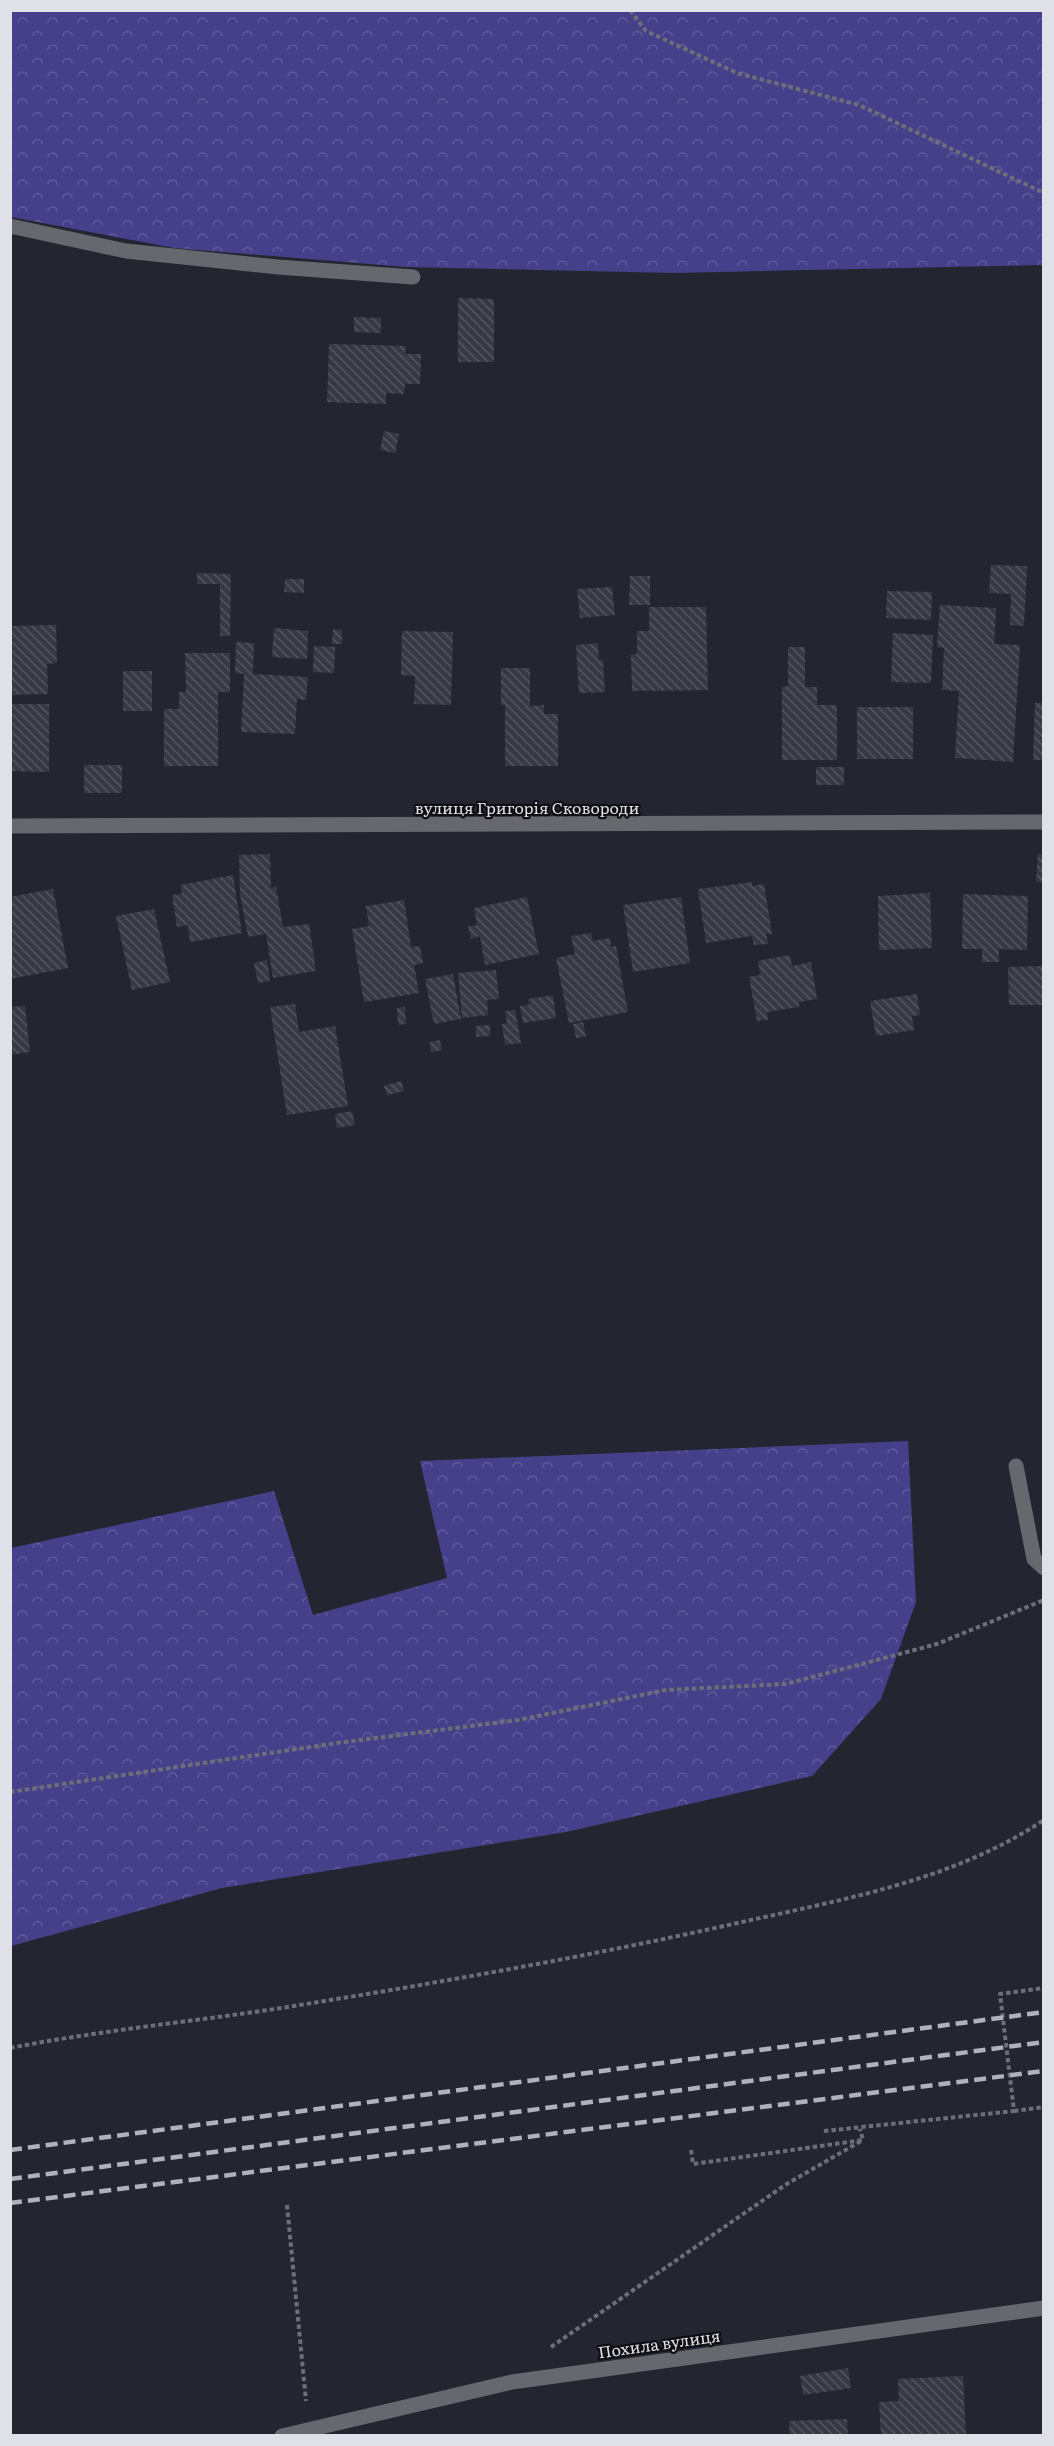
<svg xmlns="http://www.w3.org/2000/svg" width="1054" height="2446" font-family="Literata,serif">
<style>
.forest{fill:url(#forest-crowns)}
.building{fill:url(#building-back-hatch)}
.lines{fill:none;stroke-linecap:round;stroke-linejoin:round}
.path{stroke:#6d6e77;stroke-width:4;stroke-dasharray:4.5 3;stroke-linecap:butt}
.lane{stroke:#67686e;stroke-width:15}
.street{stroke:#67686e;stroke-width:15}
.rail{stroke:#b0b1b9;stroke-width:4.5;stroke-dasharray:12 6;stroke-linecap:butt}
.labels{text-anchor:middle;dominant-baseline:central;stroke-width:4.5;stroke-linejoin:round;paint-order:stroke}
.street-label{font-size:16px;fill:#e0e1e8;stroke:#0e0e13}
</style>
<defs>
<pattern id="forest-crowns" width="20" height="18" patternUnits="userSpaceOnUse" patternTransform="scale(1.5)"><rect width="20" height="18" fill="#46408a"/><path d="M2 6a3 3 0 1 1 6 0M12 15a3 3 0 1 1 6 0" fill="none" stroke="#605b9a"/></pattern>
<pattern id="building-back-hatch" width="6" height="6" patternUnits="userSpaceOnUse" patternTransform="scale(1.5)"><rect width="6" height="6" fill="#393945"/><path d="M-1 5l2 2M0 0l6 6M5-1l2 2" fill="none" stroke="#555560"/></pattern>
</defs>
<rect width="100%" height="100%" fill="#242530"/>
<!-- forest -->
<path class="forest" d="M 10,11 L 1043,11 L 1043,265 L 674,273 L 406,267 L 174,248 L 11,217 Z
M 908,1441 L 916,1602 L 881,1699 L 812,1776 L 566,1832 L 222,1888 L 11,1946 L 11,1548 L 274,1491 L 313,1615 L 447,1578 L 420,1461 Z"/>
<!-- building -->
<path class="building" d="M 458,298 L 494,299 L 494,362 L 458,362 Z
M 354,317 L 381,318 L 381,333 L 354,332 Z
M 329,344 L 406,346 L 405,354 L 421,354 L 420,384 L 405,384 L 404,394 L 386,393 L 386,404 L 327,402 Z
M 384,431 L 399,434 L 395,453 L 380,450 Z
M 991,565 L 1027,566 L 1024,626 L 1010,625 L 1011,594 L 989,593 Z
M 197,573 L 231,574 L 230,636 L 220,636 L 220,584 L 197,584 Z
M 630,576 L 650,576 L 650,605 L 629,605 Z
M 285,579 L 304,579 L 304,593 L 284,592 Z
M 612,587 L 615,615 L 580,618 L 577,589 Z
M 887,591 L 932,592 L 931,620 L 886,618 Z
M 940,605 L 996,608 L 994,644 L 1020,645 L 1013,762 L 955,758 L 959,691 L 942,690 L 944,648 L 937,647 Z
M 649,607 L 706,607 L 708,690 L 632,691 L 631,655 L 637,654 L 637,631 L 649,631 Z
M 56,625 L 57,663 L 47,664 L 48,694 L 10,695 L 10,626 Z
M 274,628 L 308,631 L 307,659 L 272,657 Z
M 333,629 L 342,630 L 342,644 L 332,644 Z
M 402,631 L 453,632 L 451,705 L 414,704 L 415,676 L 401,675 Z
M 893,633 L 933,635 L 931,683 L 891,682 Z
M 236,642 L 254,643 L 253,674 L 308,677 L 306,700 L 297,699 L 295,734 L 241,732 L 244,674 L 235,673 Z
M 598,643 L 599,660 L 603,660 L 605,692 L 579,693 L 576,645 Z
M 314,646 L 335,647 L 334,673 L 313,672 Z
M 788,647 L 805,647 L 805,687 L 817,687 L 817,705 L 837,705 L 837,760 L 782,760 L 782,687 L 788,686 Z
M 185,653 L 230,653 L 230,692 L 218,692 L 218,766 L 164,766 L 164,709 L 179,709 L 179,692 L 186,692 Z
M 501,668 L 530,668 L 530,706 L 544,705 L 544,714 L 558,714 L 558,766 L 505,766 L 505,705 L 501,705 Z
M 123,671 L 152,671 L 152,711 L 123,711 Z
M 1035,703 L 1044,703 L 1044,760 L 1033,760 Z
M 10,704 L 49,704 L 49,772 L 10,771 Z
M 857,707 L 913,707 L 913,759 L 857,759 Z
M 84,765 L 122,765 L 122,793 L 84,793 Z
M 816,767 L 844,767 L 844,785 L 816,785 Z
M 270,854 L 271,888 L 276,887 L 283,927 L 309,924 L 316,971 L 273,978 L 266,934 L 248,937 L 240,894 L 239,855 Z
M 1038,854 L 1044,855 L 1044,882 L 1036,882 Z
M 233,875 L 242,933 L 190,942 L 188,925 L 177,927 L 172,895 L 182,894 L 181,885 Z
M 752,882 L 752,886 L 764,884 L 772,934 L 766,934 L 768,944 L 754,945 L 752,936 L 706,943 L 698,889 Z
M 53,889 L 68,968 L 10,979 L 10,897 Z
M 930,893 L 932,948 L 879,950 L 878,896 Z
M 963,894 L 1028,896 L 1027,950 L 999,949 L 999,962 L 982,962 L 982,949 L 962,949 Z
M 527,897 L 539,954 L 485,965 L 480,936 L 471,939 L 468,926 L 477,925 L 474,908 Z
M 681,897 L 690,963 L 633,972 L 623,905 Z
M 404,900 L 411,947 L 420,946 L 423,963 L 414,965 L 419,993 L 364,1002 L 352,929 L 369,926 L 366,906 Z
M 154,909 L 170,982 L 132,990 L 116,916 Z
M 591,933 L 593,941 L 610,938 L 611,947 L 616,946 L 628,1012 L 569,1023 L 556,958 L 575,954 L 571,936 Z
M 790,955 L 792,966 L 811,962 L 817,999 L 799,1002 L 799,1007 L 767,1012 L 768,1020 L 757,1021 L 749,977 L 760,975 L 758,961 Z
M 267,960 L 270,981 L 258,983 L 254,963 Z
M 1044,966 L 1044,1005 L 1009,1005 L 1008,967 Z
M 496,970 L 499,999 L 487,1000 L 488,1015 L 462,1018 L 458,973 Z
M 453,974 L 461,1019 L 434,1024 L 425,979 Z
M 917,994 L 920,1015 L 912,1016 L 914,1030 L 876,1036 L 870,1001 Z
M 553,995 L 556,1018 L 523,1023 L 520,1006 L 529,1005 L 528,999 Z
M 295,1004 L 299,1032 L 335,1026 L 348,1106 L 287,1115 L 270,1007 Z
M 25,1006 L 30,1052 L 10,1055 L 10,1007 Z
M 405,1007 L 406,1024 L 398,1025 L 397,1008 Z
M 515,1010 L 521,1043 L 505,1045 L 502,1024 L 507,1023 L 505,1011 Z
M 583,1022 L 586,1037 L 576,1038 L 573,1024 Z
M 490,1025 L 490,1036 L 476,1037 L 476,1026 Z
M 440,1040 L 442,1050 L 431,1052 L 430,1042 Z
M 401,1081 L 404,1091 L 387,1095 L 384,1086 Z
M 352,1111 L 355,1125 L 337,1128 L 335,1114 Z
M 848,2368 L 851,2388 L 803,2395 L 800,2376 Z
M 963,2376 L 966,2436 L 881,2436 L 879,2402 L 899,2401 L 898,2379 Z
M 847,2419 L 848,2436 L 790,2436 L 789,2421 Z"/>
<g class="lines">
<!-- path -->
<path class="path" d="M 630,10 L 646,31 L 737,73 L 859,105 L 1044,193
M 10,1792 L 337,1743 L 518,1720 L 666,1690 L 786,1684 L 937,1644 L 1044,1600
M 10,2048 C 98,2031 187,2022 275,2009 C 431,1984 587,1957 742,1922 C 845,1899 954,1880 1044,1820
M 1014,2111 L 1044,2107
M 824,2131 L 1014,2111 L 1000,1994 L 1044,1988
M 691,2150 L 693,2164 L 863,2140 L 860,2129
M 287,2205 L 306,2401
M 551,2347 L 785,2185 L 863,2140"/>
<!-- lane -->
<path class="lane" d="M 10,226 L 126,251 L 278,267 L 413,277
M 1016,1466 L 1034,1559 L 1044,1568"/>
<!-- street -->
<path class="street" d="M 10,826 L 1044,822
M 282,2436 L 512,2382 L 1044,2308"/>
<!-- rail -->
<path class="rail" d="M 10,2150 L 1044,2012
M 10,2179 L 1044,2042
M 10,2203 L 1044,2071"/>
</g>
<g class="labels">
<!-- street labels -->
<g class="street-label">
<text x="527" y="807">вулиця Григорія Сковороди</text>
<text transform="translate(659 2343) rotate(-8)">Похила вулиця</text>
</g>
</g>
<!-- border -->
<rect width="1054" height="2446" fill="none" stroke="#e0e1e8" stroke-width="24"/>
</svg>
